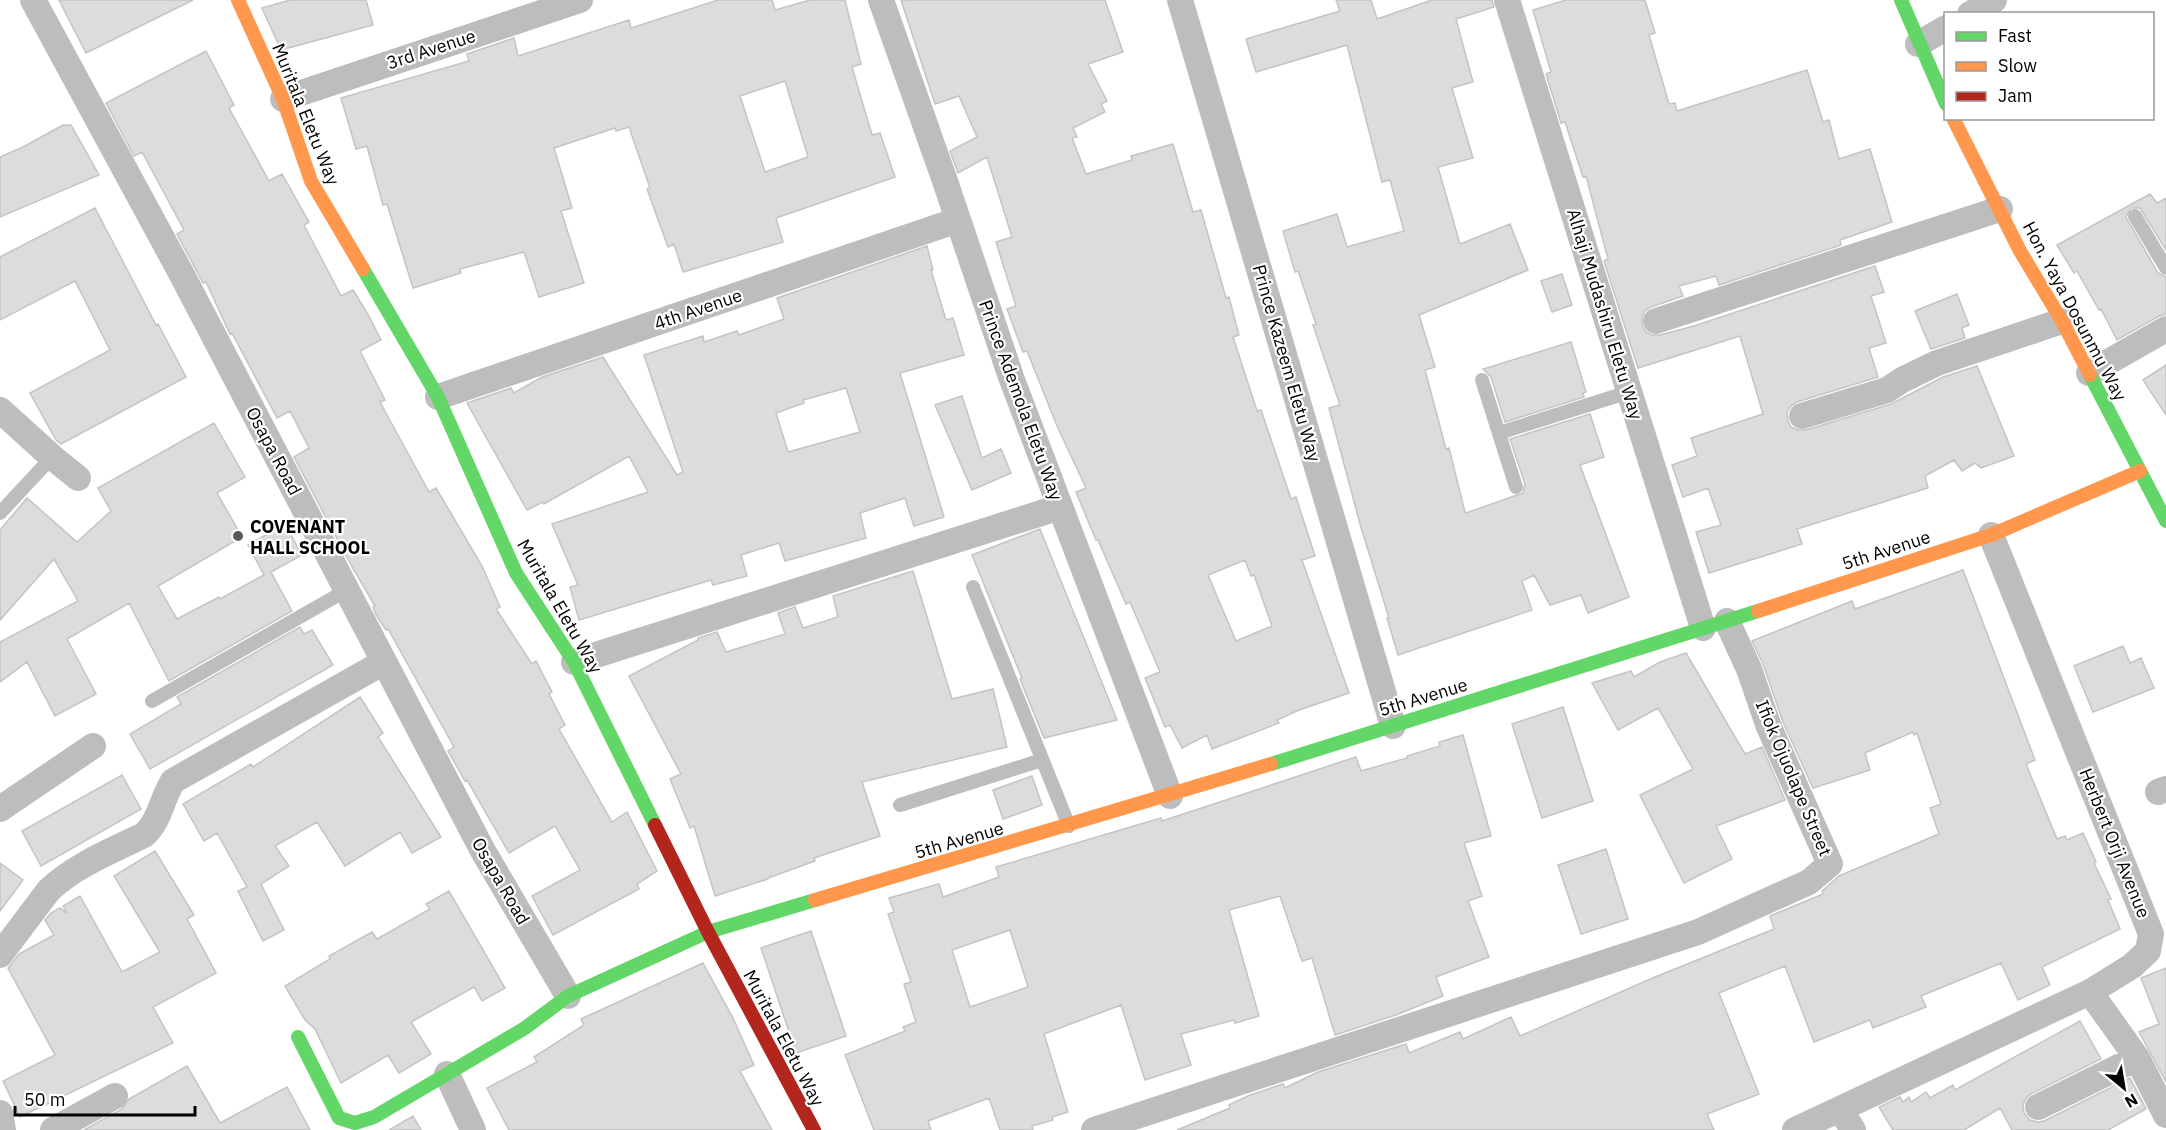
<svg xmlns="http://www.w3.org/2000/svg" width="2166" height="1130" font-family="'IBM Plex Sans',sans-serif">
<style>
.building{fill:#dcdcdc;stroke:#c4c4c4;stroke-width:1.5;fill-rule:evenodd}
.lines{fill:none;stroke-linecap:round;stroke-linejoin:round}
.lane{stroke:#bdbdbd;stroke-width:14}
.street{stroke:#bdbdbd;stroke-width:26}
.fast{stroke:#63d668;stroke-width:14}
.slow{stroke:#ff974d;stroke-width:14}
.jam{stroke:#b3261e;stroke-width:14}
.poi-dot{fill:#595959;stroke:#fff;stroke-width:2}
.labels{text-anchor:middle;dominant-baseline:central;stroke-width:4.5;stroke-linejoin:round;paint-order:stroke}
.street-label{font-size:18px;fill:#000;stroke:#fff}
.poi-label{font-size:18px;font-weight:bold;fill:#000;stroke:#fff;text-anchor:start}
</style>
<rect width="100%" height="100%" fill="#fff"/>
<!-- building -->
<path class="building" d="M 59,0 L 193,0 L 86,53 Z
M 290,0 L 366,0 L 373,25 L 281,50 L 262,8 Z
M 718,0 L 772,0 L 775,10 L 810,0 L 845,0 L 861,64 L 852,67 L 872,135 L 880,133 L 895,177 L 776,218 L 783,242 L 683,272 L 674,244 L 668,247 L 647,189 L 650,188 L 629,127 L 616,131 L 615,128 L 554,148 L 572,208 L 561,211 L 584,283 L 539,297 L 524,252 L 460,269 L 461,273 L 413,288 L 387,204 L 383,205 L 367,146 L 356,149 L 341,98 L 469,61 L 467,54 L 514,38 L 518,56 L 629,20 L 631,28 ZM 785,81 L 808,157 L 765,172 L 740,96 Z
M 901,0 L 1105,0 L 1123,52 L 1088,64 L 1107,101 L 1101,104 L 1105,112 L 1073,128 L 1077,137 L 1072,138 L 1086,174 L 1132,160 L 1131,156 L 1173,144 L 1193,212 L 1201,210 L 1226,298 L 1229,297 L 1239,335 L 1233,337 L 1257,411 L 1261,410 L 1291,499 L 1296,497 L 1315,556 L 1302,560 L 1349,693 L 1299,710 L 1277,720 L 1279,723 L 1212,749 L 1207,735 L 1182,748 L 1170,725 L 1165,727 L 1145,678 L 1160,672 L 1130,602 L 1126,604 L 1098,540 L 1096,540 L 1076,492 L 1086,488 L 1057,426 L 1027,351 L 1023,352 L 1007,309 L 1016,306 L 996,242 L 1012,237 L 987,157 L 958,173 L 950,151 L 977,137 L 959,96 L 935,104 ZM 1245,560 L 1251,576 L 1254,575 L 1272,626 L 1236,641 L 1208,575 Z
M 1336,0 L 1371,0 L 1377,19 L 1432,0 L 1492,0 L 1494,7 L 1456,19 L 1473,82 L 1452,88 L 1473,158 L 1438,167 L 1460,244 L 1510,224 L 1528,270 L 1419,315 L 1435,367 L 1425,370 L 1446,449 L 1449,448 L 1465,512 L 1466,513 L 1523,493 L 1525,484 L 1510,439 L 1590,414 L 1604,457 L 1580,465 L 1629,597 L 1588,613 L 1581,595 L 1550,605 L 1534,575 L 1522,581 L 1532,610 L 1398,655 L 1387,618 L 1389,618 L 1360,524 L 1329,408 L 1340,405 L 1313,325 L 1316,324 L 1298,271 L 1295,272 L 1283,231 L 1337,214 L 1347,247 L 1404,231 L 1390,180 L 1382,182 L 1347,45 L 1256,72 L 1246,39 L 1340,11 Z
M 1566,0 L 1645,0 L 1655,33 L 1649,35 L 1669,104 L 1675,103 L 1677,111 L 1807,70 L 1823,122 L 1829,120 L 1839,159 L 1870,149 L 1892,222 L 1840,240 L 1841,245 L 1719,285 L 1716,276 L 1679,286 L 1683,296 L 1651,307 L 1645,311 L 1642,317 L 1642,325 L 1646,332 L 1652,335 L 1660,335 L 1694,326 L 1875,266 L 1884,292 L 1871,296 L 1886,343 L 1869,348 L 1878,377 L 1797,402 L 1791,406 L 1787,413 L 1788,421 L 1791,427 L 1798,430 L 1806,430 L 1891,404 L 1943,377 L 1977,366 L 2014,456 L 1981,468 L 1975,463 L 1962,471 L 1954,460 L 1925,476 L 1928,488 L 1797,529 L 1802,544 L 1709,573 L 1696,532 L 1721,525 L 1708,488 L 1683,497 L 1672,465 L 1697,456 L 1691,438 L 1763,414 L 1740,336 L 1638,368 L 1604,261 L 1608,259 L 1586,176 L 1583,177 L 1565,122 L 1561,123 L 1546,74 L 1551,72 L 1533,10 Z
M 206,51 L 234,105 L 229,108 L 269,181 L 282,174 L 309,222 L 304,225 L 341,296 L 353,290 L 369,316 L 381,340 L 360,351 L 385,400 L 380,402 L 429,492 L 436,488 L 482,566 L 500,607 L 496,609 L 532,664 L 536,661 L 552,692 L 549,694 L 565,725 L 559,729 L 612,822 L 627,812 L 657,871 L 637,884 L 639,889 L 553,935 L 532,896 L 580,870 L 555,826 L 509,853 L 467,780 L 465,781 L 448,751 L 454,747 L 388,629 L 386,630 L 376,615 L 373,607 L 375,606 L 351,565 L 294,457 L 309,448 L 290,411 L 277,418 L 232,333 L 230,334 L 206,282 L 203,283 L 177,234 L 184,230 L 142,152 L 134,156 L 106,103 Z
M 63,125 L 71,125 L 99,175 L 0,217 L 0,157 L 23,147 Z
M 2150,194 L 2157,203 L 2166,198 L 2166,250 L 2140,208 L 2131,208 L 2126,217 L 2158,273 L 2166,277 L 2166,314 L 2159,316 L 2117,340 L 2101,309 L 2099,310 L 2077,271 L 2074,273 L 2057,245 Z
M 95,208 L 156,325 L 158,324 L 186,377 L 61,444 L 56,440 L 30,393 L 110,350 L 75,281 L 0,320 L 0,257 Z
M 927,246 L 933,270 L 931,270 L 946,320 L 953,318 L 964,355 L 900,373 L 944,517 L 914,526 L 905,498 L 860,513 L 866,538 L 785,561 L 779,543 L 741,555 L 747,576 L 713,585 L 711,580 L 579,620 L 570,587 L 578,585 L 552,524 L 648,492 L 629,456 L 544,504 L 543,502 L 527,510 L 467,403 L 511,388 L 514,393 L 542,377 L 603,357 L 677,475 L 683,472 L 644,355 L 703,336 L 704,342 L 737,331 L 739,335 L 784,319 L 777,298 ZM 846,388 L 860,432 L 788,452 L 776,413 L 804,403 L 803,400 Z
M 1562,274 L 1572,305 L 1552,312 L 1541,281 Z
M 1957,294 L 1969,325 L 1962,328 L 1965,338 L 1931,349 L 1915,311 Z
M 1571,342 L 1586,392 L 1583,393 L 1584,397 L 1505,422 L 1491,377 L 1483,369 Z
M 2166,365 L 2166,415 L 2143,380 Z
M 962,396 L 982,458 L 1001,449 L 1011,473 L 972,490 L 935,405 Z
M 214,423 L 245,477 L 217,493 L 242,537 L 158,586 L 177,619 L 219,597 L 220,599 L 264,575 L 248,545 L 285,524 L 302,555 L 271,572 L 292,611 L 169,681 L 129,603 L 67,639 L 96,694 L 55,716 L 27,662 L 0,682 L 0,642 L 78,601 L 54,559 L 0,620 L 0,530 L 27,498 L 77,542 L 111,511 L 98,488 Z
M 1040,529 L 1117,720 L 1044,738 L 1020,679 L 1022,678 L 972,555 Z
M 1963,570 L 2035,760 L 2026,764 L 2057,839 L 2065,836 L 2067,840 L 2083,833 L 2096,862 L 2094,863 L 2111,899 L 2108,900 L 2120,929 L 2042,967 L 2050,985 L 2018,1000 L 2001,963 L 1921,996 L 1926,1007 L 1873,1028 L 1870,1020 L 1814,1042 L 1785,966 L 1719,993 L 1759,1094 L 1707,1114 L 1714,1130 L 1177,1130 L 1230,1108 L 1229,1105 L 1250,1095 L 1283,1084 L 1285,1088 L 1318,1072 L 1406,1044 L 1409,1053 L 1460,1032 L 1463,1039 L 1511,1017 L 1520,1036 L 1655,977 L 1774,929 L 1770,916 L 1823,894 L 1822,891 L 1839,876 L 1939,834 L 1930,808 L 1941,804 L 1917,733 L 1914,735 L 1913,732 L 1865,753 L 1870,770 L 1813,788 L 1783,722 L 1763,664 L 1752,641 L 1852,601 L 1855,609 Z
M 913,571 L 952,699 L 993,689 L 1007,747 L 862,782 L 880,836 L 814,858 L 815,861 L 768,878 L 768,879 L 715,896 L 694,826 L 690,828 L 670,779 L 681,774 L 629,676 L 698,640 L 698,638 L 717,632 L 726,652 L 785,634 L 778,613 L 795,607 L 803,628 L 838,617 L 833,596 Z
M 300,627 L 304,634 L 312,630 L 333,665 L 150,769 L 130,734 L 181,704 L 177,697 Z
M 2123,646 L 2130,663 L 2141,658 L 2154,688 L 2093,712 L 2074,666 Z
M 1686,653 L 1745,754 L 1762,747 L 1785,800 L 1716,826 L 1732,859 L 1684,883 L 1640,795 L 1693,769 L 1658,708 L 1618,730 L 1592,683 L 1631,671 L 1634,677 L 1660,662 Z
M 360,697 L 383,733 L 378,737 L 441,837 L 412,853 L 400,832 L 345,866 L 317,822 L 275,846 L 289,866 L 261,884 L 284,930 L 263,941 L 238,891 L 247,887 L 217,833 L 204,841 L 183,804 L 251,764 L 253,767 Z
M 1563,707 L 1593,801 L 1542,818 L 1512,724 Z
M 1463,735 L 1491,836 L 1464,843 L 1482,896 L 1468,901 L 1489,957 L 1436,977 L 1443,996 L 1396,1015 L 1335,1035 L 1312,958 L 1302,961 L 1280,896 L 1229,910 L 1259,1016 L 1235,1023 L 1234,1020 L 1181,1034 L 1191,1065 L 1145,1080 L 1121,1005 L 1044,1034 L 1068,1112 L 1052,1117 L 1053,1120 L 1032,1126 L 1033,1130 L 1000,1130 L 989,1098 L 928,1121 L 931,1130 L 874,1130 L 845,1055 L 905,1031 L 903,1027 L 916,1022 L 904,984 L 911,982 L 888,914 L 894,912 L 889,898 L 939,884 L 943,897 L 999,877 L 996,867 L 1161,818 L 1162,821 L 1356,757 L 1361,771 L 1407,758 L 1407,756 L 1440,746 L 1439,742 ZM 1010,930 L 1028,987 L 970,1007 L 952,950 Z
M 122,775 L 141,809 L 41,866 L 22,831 Z
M 1032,776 L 1042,805 L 1003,819 L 993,790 Z
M 1606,849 L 1628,919 L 1581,934 L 1558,865 Z
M 155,851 L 194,915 L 187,919 L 216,973 L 153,1007 L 173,1043 L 20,1117 L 3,1081 L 55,1055 L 8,968 L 19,954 L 54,935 L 45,920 L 51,913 L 60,908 L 67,913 L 63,906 L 80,896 L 122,972 L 160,952 L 114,876 Z
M 0,863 L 23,880 L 0,911 Z
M 449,891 L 505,988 L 482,1001 L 474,987 L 411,1022 L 431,1054 L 399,1073 L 388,1055 L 341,1083 L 315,1029 L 305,1020 L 285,986 L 330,959 L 329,956 L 372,932 L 377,939 L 430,909 L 426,904 Z
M 811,931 L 846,1036 L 796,1053 L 761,948 Z
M 703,963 L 733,1018 L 754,1065 L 740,1071 L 772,1130 L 509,1130 L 487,1088 L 537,1062 L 534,1057 L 584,1025 L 581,1019 Z
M 2166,968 L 2166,1082 L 2139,1032 L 2159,1024 L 2141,978 Z
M 2080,1021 L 2101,1059 L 2031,1094 L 2026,1098 L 2023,1105 L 2024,1113 L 2030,1120 L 2038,1122 L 2044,1121 L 2130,1078 L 2146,1109 L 2108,1130 L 2012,1130 L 2000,1108 L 1964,1130 L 1893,1130 L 1879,1107 L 1900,1097 L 1903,1102 L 1909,1097 L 1911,1102 L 1926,1092 L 1930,1098 L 1953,1085 L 1955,1090 Z
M 187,1066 L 220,1123 L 287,1087 L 310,1130 L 84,1130 L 122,1109 L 129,1099 Z
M 413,1116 L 421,1130 L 389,1130 Z"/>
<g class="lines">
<!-- lane -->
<path class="lane" d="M 2135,216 L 2166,268
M 1482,380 L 1516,487
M 1499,433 L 1629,392
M 0,513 L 52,457
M 973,587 L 1069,826
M 152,701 L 347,590
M 900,805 L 1042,760"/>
<!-- street -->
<path class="street" d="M 33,0 L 181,273 L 483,851 L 568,996
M 881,0 L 945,181 L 1011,377 L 1170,796
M 1180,0 L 1393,726
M 1507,0 L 1703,628
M 1970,14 L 1994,0
M 1918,44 L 1946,28
M 283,99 L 580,0
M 1656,321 L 2000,209
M 2089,373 L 2166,329
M 438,397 L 958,220
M 0,410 L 52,457 L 78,478
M 1802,416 L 1887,390 L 1902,380 L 1937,363 L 2062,321
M 574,662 L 1060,507
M 2158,792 L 2166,789
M 0,809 L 93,746
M 0,955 L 49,890 C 76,865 111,851 144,835 C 160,821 162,798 173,781 L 384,662
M 2090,992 L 2137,1058 L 2166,1115
M 447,1074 L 473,1130
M 2038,1107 L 2137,1058
M 1840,1109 L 1853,1130
M 0,1113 L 3,1130
M 53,1130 L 115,1096
M 1094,1130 L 1698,932 L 1809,882 L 1830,864 L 1769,727 L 1749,669 L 1727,621
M 1795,1130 L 2090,992 L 2132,966 L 2148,951 L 2151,934 L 1991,535"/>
<!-- fast -->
<path class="fast" d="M 1901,0 L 1946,104
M 363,269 L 438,397 L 516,573 L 574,662 L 655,825
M 2090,375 L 2166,521
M 1271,764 L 1758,611
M 298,1037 L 339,1118 L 355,1123 L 374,1117 L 525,1028 L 568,996 L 708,932 L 815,900"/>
<!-- slow -->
<path class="slow" d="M 238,0 L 283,99 L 311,181 L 363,269
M 1953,118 L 2020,251 L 2062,321 L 2090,375
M 1758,611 L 1991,535 L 2140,471
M 815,900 L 1271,764"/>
<!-- jam -->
<path class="jam" d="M 655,825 L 708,932 L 814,1130"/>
</g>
<!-- markers -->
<circle class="poi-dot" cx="238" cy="536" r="6"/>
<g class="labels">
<!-- street labels -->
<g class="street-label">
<text transform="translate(431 49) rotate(-18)">3rd Avenue</text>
<text transform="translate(306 114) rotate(68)">Muritala Eletu Way</text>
<text transform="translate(698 309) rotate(-19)">4th Avenue</text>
<text transform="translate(2075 311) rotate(62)">Hon. Yaya Dosunmu Way</text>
<text transform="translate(1605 314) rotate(73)">Alhaji Mudashiru Eletu Way</text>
<text transform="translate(1287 363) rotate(74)">Prince Kazeem Eletu Way</text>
<text transform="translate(1021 400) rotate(70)">Prince Ademola Eletu Way</text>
<text transform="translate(274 451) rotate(62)">Osapa Road</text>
<text transform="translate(1886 550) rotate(-18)">5th Avenue</text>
<text transform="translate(560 606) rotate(60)">Muritala Eletu Way</text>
<text transform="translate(1423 697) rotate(-17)">5th Avenue</text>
<text transform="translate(1794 778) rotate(67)">Ifiok Ojuolape Street</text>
<text transform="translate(959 840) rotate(-16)">5th Avenue</text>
<text transform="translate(2115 843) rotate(68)">Herbert Orji Avenue</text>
<text transform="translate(501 881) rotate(60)">Osapa Road</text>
<text transform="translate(784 1038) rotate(62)">Muritala Eletu Way</text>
</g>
<!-- poi labels -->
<g class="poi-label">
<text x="250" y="526">COVENANT<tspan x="250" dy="21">HALL SCHOOL</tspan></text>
</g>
</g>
<!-- legend -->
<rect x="1944" y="12" width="210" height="108" fill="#ffffff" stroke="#999999" stroke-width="1.5"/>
<rect x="1956" y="32" width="30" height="9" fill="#63d668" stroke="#999999" stroke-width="1.5"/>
<text x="1998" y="42" font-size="18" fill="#000000">Fast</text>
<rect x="1956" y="62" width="30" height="9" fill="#ff974d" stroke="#999999" stroke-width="1.5"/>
<text x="1998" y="72" font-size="18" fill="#000000">Slow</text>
<rect x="1956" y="92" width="30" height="9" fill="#b3261e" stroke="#999999" stroke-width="1.5"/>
<text x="1998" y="102" font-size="18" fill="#000000">Jam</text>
<!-- north arrow -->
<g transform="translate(2124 1088) rotate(150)" stroke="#ffffff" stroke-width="4.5" paint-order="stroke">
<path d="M0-4.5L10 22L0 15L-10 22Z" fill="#000000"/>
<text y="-9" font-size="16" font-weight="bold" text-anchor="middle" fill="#000000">N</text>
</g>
<!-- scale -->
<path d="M15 1106v9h180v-9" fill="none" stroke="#000000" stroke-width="3"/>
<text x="24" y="1106" font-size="18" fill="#000000" stroke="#ffffff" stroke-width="4.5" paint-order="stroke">50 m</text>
</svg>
